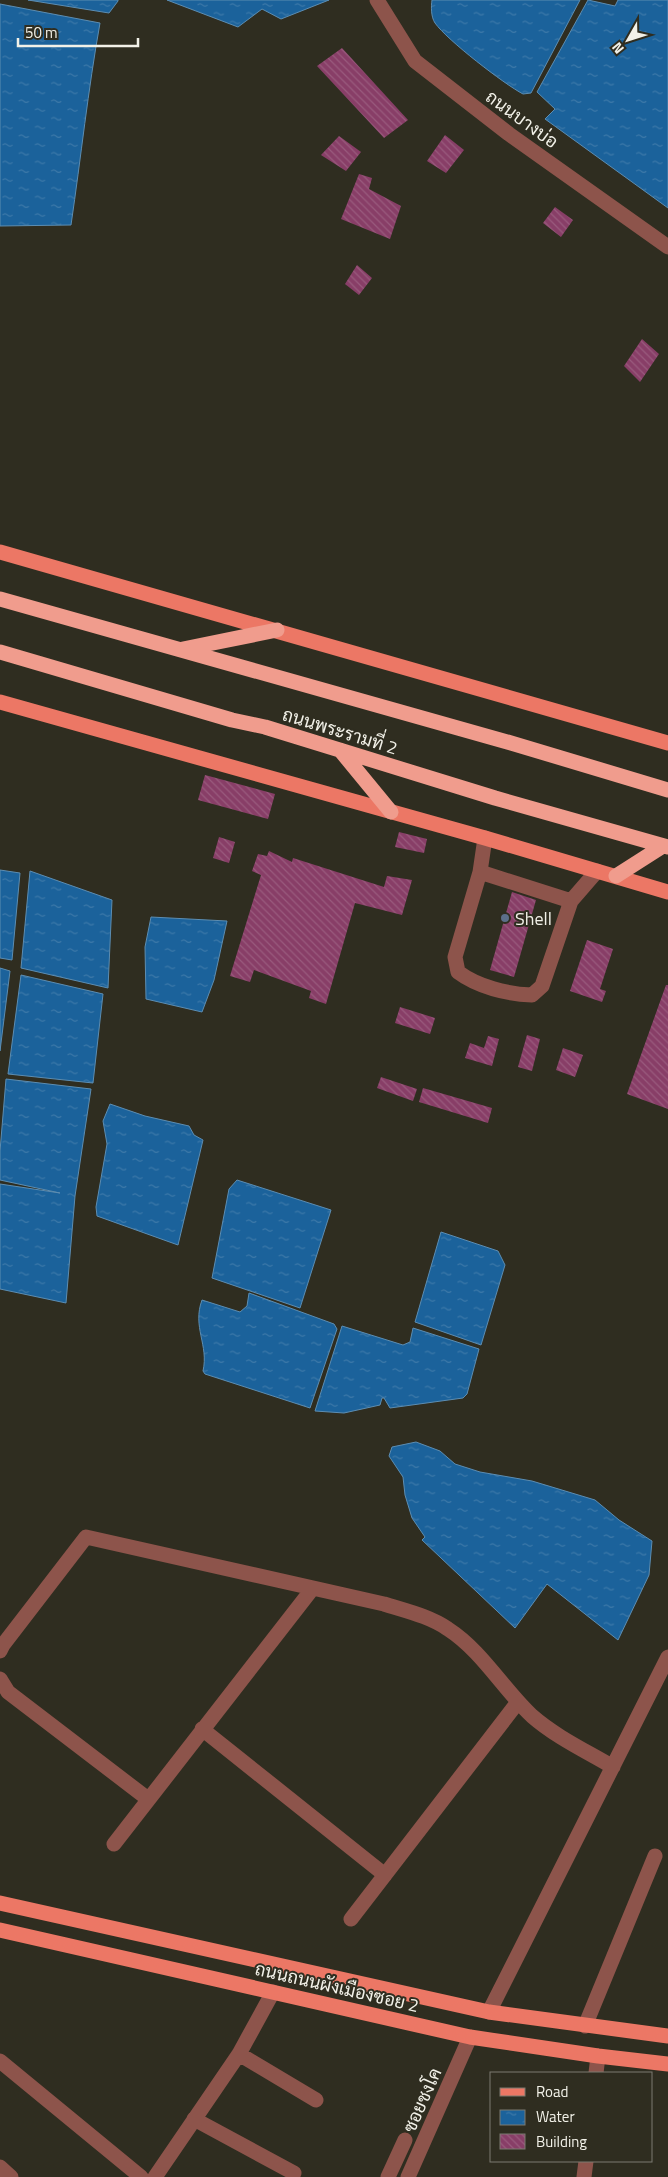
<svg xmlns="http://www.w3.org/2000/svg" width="668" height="2177" font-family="'Titillium Web',Sarabun,sans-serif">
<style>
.water{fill:url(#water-ripples);stroke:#5c8db2}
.building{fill:url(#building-back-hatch)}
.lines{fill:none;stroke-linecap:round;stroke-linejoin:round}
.minor{stroke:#8d544b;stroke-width:15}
.major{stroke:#ec7765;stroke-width:15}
.highway{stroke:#f09c8d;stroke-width:15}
.service-dot{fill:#5c6f8a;stroke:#2f2d20;stroke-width:2}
.labels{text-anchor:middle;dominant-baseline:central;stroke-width:4;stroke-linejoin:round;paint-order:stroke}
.street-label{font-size:18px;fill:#f2f1e8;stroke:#2f2d20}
.poi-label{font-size:18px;fill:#f2f1e8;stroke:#2f2d20;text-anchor:start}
</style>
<defs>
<pattern id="water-ripples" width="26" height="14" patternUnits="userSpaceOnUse" patternTransform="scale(1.25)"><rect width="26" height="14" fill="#1b629b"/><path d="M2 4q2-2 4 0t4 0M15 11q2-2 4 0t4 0" fill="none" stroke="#3d79a9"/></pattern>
<pattern id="building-back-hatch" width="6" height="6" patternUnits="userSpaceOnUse" patternTransform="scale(1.25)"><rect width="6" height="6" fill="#883e67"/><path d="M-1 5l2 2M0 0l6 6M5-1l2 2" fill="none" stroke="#995a7d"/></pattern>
</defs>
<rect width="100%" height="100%" fill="#2f2d20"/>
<!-- water -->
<path class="water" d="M 28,0 L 118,0 L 118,1 L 109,13 Z
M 167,0 L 329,0 L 281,19 L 262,9 L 238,27 Z
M 432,0 L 580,0 L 531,93 L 523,94 C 504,84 447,40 435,23 C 431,17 431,7 432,0 Z
M 588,0 L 615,6 L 618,0 L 668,0 L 668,208 L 545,119 L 555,109 L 537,92 Z
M 0,4 L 100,23 C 88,90 81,157 71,225 L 0,226 Z
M 0,870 L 20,873 L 12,960 L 0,958 Z
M 30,871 L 112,900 L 108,988 L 21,968 Z
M 151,917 L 227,921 L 214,980 L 202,1012 L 146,999 L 145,947 Z
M 0,968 L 10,971 L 0,1051 Z
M 21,975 L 103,994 L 93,1083 L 8,1074 Z
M 6,1079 L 91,1089 L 75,1196 L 66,1303 L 0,1289 L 0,1184 L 60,1193 L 0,1180 L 0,1151 Z
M 110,1104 L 145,1116 L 189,1126 L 194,1135 L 203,1140 L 178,1245 L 97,1216 L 96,1207 L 107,1144 L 103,1121 Z
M 237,1180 L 331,1210 L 300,1308 L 212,1278 L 229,1189 Z
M 441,1232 L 498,1251 L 505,1265 L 481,1345 L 415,1322 Z
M 249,1293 L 334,1324 L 337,1329 L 310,1408 L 205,1374 L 203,1371 C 209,1345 192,1327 202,1300 L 240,1312 L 247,1306 Z
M 342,1326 L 403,1345 L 410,1342 L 413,1328 L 479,1349 L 467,1394 L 463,1398 L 390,1408 L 384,1398 L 382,1398 L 380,1405 L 344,1413 L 315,1411 Z
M 416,1442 L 440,1451 L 455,1464 L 480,1472 L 532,1481 L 595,1500 L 619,1520 L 652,1541 L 649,1575 L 618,1640 L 547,1584 L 515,1628 L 422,1540 L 425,1537 L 412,1518 L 405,1495 L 403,1477 L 389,1456 L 392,1447 Z"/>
<!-- building -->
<path class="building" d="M 342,48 L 408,120 L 384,138 L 317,66 Z
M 445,135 L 464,150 L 446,173 L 427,161 Z
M 339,136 L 361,152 L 346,171 L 321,155 Z
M 359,174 L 372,178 L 369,189 L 401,206 L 390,239 L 341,219 Z
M 555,207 L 573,220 L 561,237 L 543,223 Z
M 357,265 L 372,278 L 359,295 L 345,284 Z
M 642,339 L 659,354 L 640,382 L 624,366 Z
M 205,775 L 275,794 L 268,819 L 198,800 Z
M 399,832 L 427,839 L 424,853 L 395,847 Z
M 219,837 L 235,842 L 229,863 L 213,858 Z
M 269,851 L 292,862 L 293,858 L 384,887 L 387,876 L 412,880 L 402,915 L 355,903 L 326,1004 L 309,998 L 311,991 L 254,970 L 250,982 L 230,976 L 261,875 L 252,871 L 258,854 L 267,856 Z
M 512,892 L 536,900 L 514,977 L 490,970 Z
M 587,940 L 613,949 L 600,989 L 606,991 L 602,1002 L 570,991 Z
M 666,985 L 668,985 L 668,1109 L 627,1094 Z
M 400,1007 L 435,1018 L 430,1034 L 395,1023 Z
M 527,1035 L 540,1039 L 532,1071 L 518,1067 Z
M 488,1036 L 499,1039 L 492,1066 L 465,1058 L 470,1043 L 484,1048 Z
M 563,1048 L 583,1055 L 575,1077 L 556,1070 Z
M 381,1077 L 417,1089 L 413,1101 L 377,1088 Z
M 423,1088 L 492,1108 L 488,1123 L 419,1102 Z"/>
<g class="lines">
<!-- minor -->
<path class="minor" d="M 377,0 L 415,61 L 509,134 L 668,247
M 485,838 L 480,872 L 455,957 L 458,972 C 478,987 507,994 532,995 L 542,986 L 571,901 L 597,871
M 480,872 L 571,901
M 0,1651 L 3,1645 L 86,1537 L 384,1604 C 406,1611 429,1616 448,1629 C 482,1651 503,1689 532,1716 C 556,1737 586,1751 613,1767
M 0,1679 L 8,1692 L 148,1799
M 202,1729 L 385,1875
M 114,1844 L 313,1588
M 351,1919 L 518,1702
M 489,2012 L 668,1657
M 585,2026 L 655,1856
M 239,2054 L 316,2100
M 0,2061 L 141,2177
M 596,2073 L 598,2056
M 194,2119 L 294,2173
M 0,2167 L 11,2177
M 155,2177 L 239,2054 L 273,1992
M 388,2177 L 405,2140
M 408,2177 L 470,2037
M 584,2177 L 586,2161"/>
<!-- major -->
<path class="major" d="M 0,552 L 668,743
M 0,702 L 485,838 L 668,892
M 0,1903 L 489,2012 L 668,2036
M 0,1930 L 470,2037 L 598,2056 L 668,2064"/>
<!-- highway -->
<path class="highway" d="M 0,599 L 511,743 L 668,790
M 183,649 L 277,630
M 0,652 L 232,720 L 265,727 L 495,798 L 668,847
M 340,750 L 391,812
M 616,876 L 663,846"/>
</g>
<!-- markers -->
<circle class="service-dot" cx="505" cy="918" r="5"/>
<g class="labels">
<!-- street labels -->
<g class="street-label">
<text transform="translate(522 119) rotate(36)">ถนนบางบ่อ</text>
<text transform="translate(340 731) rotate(17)">ถนนพระรามที่ 2</text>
<text transform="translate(337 1987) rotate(13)">ถนนถนนผังเมืองซอย 2</text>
<text transform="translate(422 2100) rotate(-66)">ซอยชงโค</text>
</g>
<!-- poi labels -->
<g class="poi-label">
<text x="515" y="918">Shell</text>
</g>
</g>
<!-- legend -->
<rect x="490" y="2072" width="162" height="90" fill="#2f2d20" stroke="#7d7b70"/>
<rect x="500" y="2088" width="25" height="8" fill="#ec7765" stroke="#7d7b70"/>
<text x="536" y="2097" font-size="15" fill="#f2f1e8">Road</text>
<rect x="500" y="2110" width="25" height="15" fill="url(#water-ripples)" stroke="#7d7b70"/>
<text x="536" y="2122" font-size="15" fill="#f2f1e8">Water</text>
<rect x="500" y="2134" width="25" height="15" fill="url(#building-back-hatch)" stroke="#7d7b70"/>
<text x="536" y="2147" font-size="15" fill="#f2f1e8">Building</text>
<!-- north arrow -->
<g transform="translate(628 40) rotate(231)" stroke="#2f2d20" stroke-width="4" paint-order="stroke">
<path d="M0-4L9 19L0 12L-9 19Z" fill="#f2f1e8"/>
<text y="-8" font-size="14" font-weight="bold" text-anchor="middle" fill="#f2f1e8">N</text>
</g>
<!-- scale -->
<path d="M18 38v8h120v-8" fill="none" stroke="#f2f1e8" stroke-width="2.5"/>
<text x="25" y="38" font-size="15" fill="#f2f1e8" stroke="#2f2d20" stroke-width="4" paint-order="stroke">50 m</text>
</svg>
